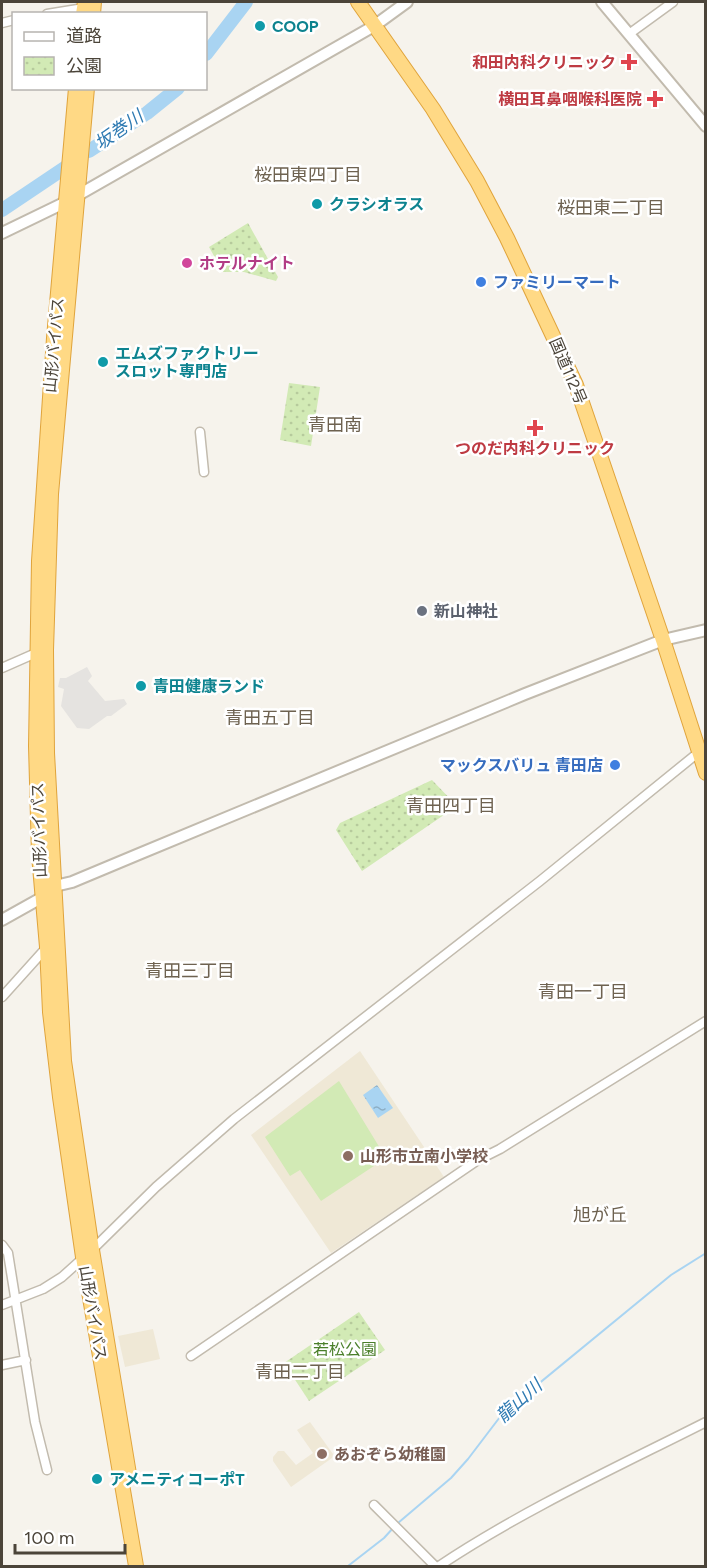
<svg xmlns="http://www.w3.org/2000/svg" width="707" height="1568" font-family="Figtree,'Noto Sans JP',sans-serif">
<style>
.education{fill:#efe8d6}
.park{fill:url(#park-dots)}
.garden{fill:#d2eab5}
.parking{fill:#e5e3e0}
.water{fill:url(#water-ripples)}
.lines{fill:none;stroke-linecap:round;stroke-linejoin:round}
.stream{stroke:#a9d4f2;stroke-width:2}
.river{stroke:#a9d4f2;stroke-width:14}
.minor-casing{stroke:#c2bbae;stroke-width:11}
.tertiary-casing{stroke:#c2bbae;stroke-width:14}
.trunk-casing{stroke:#e0a43c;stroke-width:16}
.minor{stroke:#fff;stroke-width:8}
.tertiary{stroke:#fff;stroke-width:10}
.trunk{stroke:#ffd985;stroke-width:14}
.culture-dot{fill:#0f9aa8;stroke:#fff;stroke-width:2}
.health-dot{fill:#e0444e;stroke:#fff;stroke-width:2}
.hotel-dot{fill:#d1479c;stroke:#fff;stroke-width:2}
.shop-dot{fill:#3f7fe0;stroke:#fff;stroke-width:2}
.worship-dot{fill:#6b7280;stroke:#fff;stroke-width:2}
.education-dot{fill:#8d6e63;stroke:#fff;stroke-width:2}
.labels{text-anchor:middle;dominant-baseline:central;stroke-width:5;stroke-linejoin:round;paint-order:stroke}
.culture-label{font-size:16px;font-weight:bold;fill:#0d838f;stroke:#fff;text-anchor:start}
.health-label{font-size:16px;font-weight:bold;fill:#be3a42;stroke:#fff;text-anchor:end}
.hotel-label{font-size:16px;font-weight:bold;fill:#b23c85;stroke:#fff;text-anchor:start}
.shop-label{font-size:16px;font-weight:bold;fill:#366cbe;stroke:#fff;text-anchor:start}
.street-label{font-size:16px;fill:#4b4439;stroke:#fff}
.worship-label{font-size:16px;font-weight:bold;fill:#5b616d;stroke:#fff;text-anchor:start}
.education-label{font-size:16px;font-weight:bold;fill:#785e54;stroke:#fff;text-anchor:start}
.park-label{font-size:16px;fill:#4a7f2a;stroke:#fff}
.water-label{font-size:18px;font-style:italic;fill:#2e7ab2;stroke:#fff}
.neighbourhood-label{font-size:18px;fill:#6e6250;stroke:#fff}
</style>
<defs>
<pattern id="park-dots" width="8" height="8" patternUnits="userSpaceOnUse" patternTransform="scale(1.5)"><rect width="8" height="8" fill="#d2eab5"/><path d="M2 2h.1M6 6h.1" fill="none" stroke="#b6ca9c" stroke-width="1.8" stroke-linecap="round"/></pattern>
<pattern id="water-ripples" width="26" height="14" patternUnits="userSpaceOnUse" patternTransform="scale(1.5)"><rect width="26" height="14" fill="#a9d4f2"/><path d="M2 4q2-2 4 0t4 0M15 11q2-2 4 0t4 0" fill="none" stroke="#8caec5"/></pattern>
</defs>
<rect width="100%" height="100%" fill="#f6f3ec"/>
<!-- education -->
<path class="education" d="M 360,1051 L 444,1177 L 331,1253 L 251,1135 Z
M 153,1329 L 160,1359 L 125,1367 L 118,1336 Z
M 310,1422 L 333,1454 L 332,1458 L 291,1487 L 273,1461 L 273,1457 L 278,1451 L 284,1451 L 296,1465 L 313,1453 L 297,1430 Z"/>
<!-- park -->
<path class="park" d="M 248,223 L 278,277 L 276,281 L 244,272 L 223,272 L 209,247 Z
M 289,383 L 320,387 L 311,446 L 280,440 Z
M 432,780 L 457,806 L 362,871 L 336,830 L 340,823 Z
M 359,1312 L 385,1350 L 309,1401 L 284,1363 Z"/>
<!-- garden -->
<path class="garden" d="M 339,1081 L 386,1158 L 321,1201 L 300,1170 L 290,1176 L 265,1137 Z"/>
<!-- parking -->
<path class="parking" d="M 87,667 L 92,676 L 88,681 L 105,701 L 124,699 L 127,704 L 111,716 L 107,716 L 89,729 L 77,728 L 61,706 L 64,689 L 58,687 L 60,678 L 66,678 Z"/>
<!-- water -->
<path class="water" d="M 377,1085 L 393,1108 L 378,1118 L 363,1095 Z"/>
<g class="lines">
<!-- stream -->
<path class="stream" d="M 398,1523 L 451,1478 L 468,1459 L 503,1413 L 671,1275 L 706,1253
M 348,1566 L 384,1538 L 394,1527"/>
<!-- river -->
<path class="river" d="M 206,54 L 246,2
M 89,151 L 147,113 L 178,88
M 2,210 L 75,161"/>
<!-- minor casing -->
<g class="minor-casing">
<path id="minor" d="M 47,14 L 84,8
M 2,23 L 14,20
M 629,34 L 673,2
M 200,432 L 204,472
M 2,668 L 36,653
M 2,997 L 47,947
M 2,1245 L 8,1253 L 35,1422 L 47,1470
M 2,1305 L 43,1289 L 62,1277 L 92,1250 L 156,1187 L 234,1119 L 540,881 L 699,752
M 191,1356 L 478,1160 L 500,1149 L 706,1021
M 2,1365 L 26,1360
M 374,1505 L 435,1566
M 439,1566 C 523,1510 615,1468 706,1422"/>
</g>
<!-- tertiary casing -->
<g class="tertiary-casing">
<path id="tertiary" d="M 602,2 L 706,126
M 2,233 L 66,202 L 374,26 L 407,2
M 2,920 L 43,897 L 55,886 L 72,882 L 139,854 L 525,694 L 663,640 L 706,630"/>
</g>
<!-- trunk casing -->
<g class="trunk-casing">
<path id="trunk" d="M 358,2 L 433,109 L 477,181 L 507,238 L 576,385 L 663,640 L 706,773
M 83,14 L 85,2
M 93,14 L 94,2
M 76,88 L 54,338 L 39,561 L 36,746 L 39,855 L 47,947 L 50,1012 L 60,1097 L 83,1257 L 136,1566
M 87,88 L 51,494 L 46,650 L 47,753 L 64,1061 L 92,1250 L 129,1474"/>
</g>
<!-- minor -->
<use href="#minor" class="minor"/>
<!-- tertiary -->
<use href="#tertiary" class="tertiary"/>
<!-- trunk -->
<use href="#trunk" class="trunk"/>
</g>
<!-- markers -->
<g class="culture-dot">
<circle cx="260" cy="26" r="6"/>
<circle cx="317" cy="204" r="6"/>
<circle cx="103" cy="362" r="6"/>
<circle cx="141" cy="686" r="6"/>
<circle cx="97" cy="1479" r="6"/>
</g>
<g class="health-dot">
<path d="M626 53h6v6h6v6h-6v6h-6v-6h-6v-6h6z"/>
<path d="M652 90h6v6h6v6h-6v6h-6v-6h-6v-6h6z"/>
<path d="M532 419h6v6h6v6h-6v6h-6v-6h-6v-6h6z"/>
</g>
<circle class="hotel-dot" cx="187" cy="263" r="6"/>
<g class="shop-dot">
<circle cx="481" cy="282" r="6"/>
<circle cx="615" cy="765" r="6"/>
</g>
<circle class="worship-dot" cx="422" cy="611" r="6"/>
<g class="education-dot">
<circle cx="348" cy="1156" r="6"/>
<circle cx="322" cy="1454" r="6"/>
</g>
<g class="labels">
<!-- culture labels -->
<g class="culture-label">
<text x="272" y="26">COOP</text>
<text x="329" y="204">クラシオラス</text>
<text x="115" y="353">エムズファクトリー<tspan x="115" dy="18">スロット専門店</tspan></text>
<text x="153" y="686">青田健康ランド</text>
<text x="109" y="1479">アメニティコーポT</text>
</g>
<!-- health labels -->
<g class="health-label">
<text x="616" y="62">和田内科クリニック</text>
<text x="642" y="99">横田耳鼻咽喉科医院</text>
<text x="535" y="448" text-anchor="middle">つのだ内科クリニック</text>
</g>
<!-- hotel labels -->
<g class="hotel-label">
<text x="199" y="263">ホテルナイト</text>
</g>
<!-- shop labels -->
<g class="shop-label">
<text x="493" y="282">ファミリーマート</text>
<text x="603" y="765" text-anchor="end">マックスバリュ 青田店</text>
</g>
<!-- street labels -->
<g class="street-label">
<text transform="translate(54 345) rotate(-85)">山形バイパス</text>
<text transform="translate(568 371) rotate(67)">国道112号</text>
<text transform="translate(39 830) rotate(-92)">山形バイパス</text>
<text transform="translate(93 1313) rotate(80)">山形バイパス</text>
</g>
<!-- worship labels -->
<g class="worship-label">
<text x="434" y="611">新山神社</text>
</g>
<!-- education labels -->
<g class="education-label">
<text x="360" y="1156">山形市立南小学校</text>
<text x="334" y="1454">あおぞら幼稚園</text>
</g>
<!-- park labels -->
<g class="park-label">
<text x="345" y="1349">若松公園</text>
</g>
<!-- water labels -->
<g class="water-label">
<text transform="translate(119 130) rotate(-35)">坂巻川</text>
<text transform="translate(519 1401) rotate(-42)">龍山川</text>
</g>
<!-- neighbourhood labels -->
<g class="neighbourhood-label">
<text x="308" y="175">桜田東四丁目</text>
<text x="611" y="208">桜田東二丁目</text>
<text x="335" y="425">青田南</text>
<text x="270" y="718">青田五丁目</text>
<text x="451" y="806">青田四丁目</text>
<text x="190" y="971">青田三丁目</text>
<text x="583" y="992">青田一丁目</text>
<text x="600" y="1215">旭が丘</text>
<text x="300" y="1372">青田二丁目</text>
</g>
</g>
<!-- border -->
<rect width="707" height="1568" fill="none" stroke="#4b4439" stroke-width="6"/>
<!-- legend -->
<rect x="12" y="12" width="195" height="78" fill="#ffffff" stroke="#b7b4b0" stroke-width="1.5"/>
<rect x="24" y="32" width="30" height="9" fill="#ffffff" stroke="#b7b4b0" stroke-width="1.5"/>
<text x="66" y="42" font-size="18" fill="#4b4439">道路</text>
<rect x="24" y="57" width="30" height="18" fill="url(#park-dots)" stroke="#b7b4b0" stroke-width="1.5"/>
<text x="66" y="72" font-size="18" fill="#4b4439">公園</text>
<!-- scale -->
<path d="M15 1544v9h110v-9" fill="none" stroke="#4b4439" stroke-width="3"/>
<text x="24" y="1544" font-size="18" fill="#4b4439" stroke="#ffffff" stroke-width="4.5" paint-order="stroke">100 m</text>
</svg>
